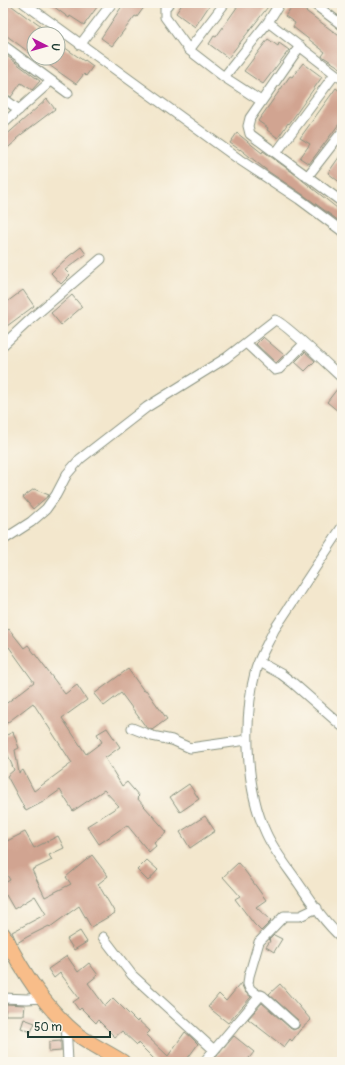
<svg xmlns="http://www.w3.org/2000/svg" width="345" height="1065" font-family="Pangolin,sans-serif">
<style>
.building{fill:#d1a491}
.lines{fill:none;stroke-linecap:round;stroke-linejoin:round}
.minor-casing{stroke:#899280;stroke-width:11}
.primary-casing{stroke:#899280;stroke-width:16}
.minor{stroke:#fff;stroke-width:9}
.primary{stroke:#f8bd89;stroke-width:14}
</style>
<rect width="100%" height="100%" fill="#fbf7ec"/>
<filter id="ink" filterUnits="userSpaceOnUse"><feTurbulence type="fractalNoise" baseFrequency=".025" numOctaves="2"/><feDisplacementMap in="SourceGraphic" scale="8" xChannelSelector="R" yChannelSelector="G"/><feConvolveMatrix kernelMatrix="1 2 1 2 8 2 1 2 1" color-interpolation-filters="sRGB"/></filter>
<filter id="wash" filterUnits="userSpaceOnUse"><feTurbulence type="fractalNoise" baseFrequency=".012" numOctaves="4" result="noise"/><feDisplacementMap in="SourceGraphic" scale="16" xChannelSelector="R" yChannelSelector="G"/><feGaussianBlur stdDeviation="0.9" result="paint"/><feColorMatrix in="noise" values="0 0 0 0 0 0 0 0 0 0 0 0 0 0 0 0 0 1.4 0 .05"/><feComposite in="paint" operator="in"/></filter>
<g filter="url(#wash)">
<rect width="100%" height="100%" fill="#f3e7cd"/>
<g id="blocks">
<!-- building -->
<path class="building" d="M 3,3 L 8,3 L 32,21 L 33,20 L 40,25 L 38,27 L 47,34 L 34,34 L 34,48 L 30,53 L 3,33 Z
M 49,3 L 100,3 L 84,25 L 70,16 L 69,18 Z
M 124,3 L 147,3 L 137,17 L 135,16 L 112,46 L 101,38 Z
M 183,3 L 211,3 L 195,27 L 176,13 Z
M 240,3 L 271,3 L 228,58 L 209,44 L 214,36 L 216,37 Z
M 295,3 L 342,38 L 342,69 L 322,56 L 325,52 L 293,27 L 295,23 L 285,16 Z
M 268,39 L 278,46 L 279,43 L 289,50 L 263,84 L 244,71 Z
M 58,43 L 84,61 L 85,60 L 93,66 L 86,76 L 84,74 L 76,84 L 39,58 L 58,58 Z
M 3,53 L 40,81 L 32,90 L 21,83 L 11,97 L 3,92 Z
M 303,63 L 322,77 L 289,124 L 288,123 L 278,138 L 267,130 L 268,128 L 258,121 L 290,76 L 292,77 Z
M 336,88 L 342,93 L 342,120 L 309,164 L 300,158 L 310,144 L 300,138 Z
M 47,99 L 55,109 L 22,134 L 16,139 L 17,140 L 3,152 L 3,138 Z
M 237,133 L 262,153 L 263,151 L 292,172 L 337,208 L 337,209 L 342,213 L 342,217 L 339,221 L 302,194 L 269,172 L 240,149 L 240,150 L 230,143 Z
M 342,153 L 342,184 L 328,173 Z
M 81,247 L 86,254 L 65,270 L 70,275 L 61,284 L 51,273 L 69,256 Z
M 23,290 L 34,306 L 3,329 L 3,305 Z
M 72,295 L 82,307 L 61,325 L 51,313 Z
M 263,337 L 284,355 L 276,363 L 256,344 Z
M 305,352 L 315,361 L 305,371 L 295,362 Z
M 341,384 L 342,407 L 339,412 L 327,402 Z
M 34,489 L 49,495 L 33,509 L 23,497 Z
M 9,629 L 24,648 L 28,645 L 65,694 L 77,685 L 87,700 L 62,718 L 86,754 L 102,742 L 97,734 L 107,728 L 120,747 L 105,758 L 122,786 L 127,782 L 139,796 L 137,798 L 167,832 L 154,843 L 156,846 L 149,852 L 127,825 L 99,844 L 87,826 L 119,806 L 104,790 L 73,811 L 60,790 L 43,802 L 26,811 L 7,776 L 14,770 L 3,743 L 3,737 L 13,732 L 19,748 L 15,750 L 19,773 L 23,770 L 34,791 L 72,763 L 33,703 L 3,726 L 3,706 L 34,682 L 9,647 L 3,652 L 3,634 Z
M 128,669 L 144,691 L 146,690 L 167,719 L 152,730 L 146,727 L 121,693 L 104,706 L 94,694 Z
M 189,784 L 199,799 L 180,812 L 170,797 Z
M 205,816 L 215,831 L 190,848 L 180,832 Z
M 25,832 L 34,848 L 58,836 L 64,848 L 49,855 L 52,860 L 32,870 L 45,897 L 71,884 L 66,877 L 92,855 L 108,876 L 98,884 L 115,913 L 91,927 L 79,906 L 50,927 L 49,926 L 27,937 L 17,943 L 12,932 L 46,914 L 35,896 L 14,909 L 6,895 L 3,897 L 3,884 L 10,880 L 3,868 L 3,843 Z
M 147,860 L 158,870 L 148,881 L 137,870 Z
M 238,863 L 245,871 L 266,900 L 256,907 L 271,921 L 261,931 L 254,924 L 235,899 L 240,896 L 223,877 Z
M 80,931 L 87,942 L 74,950 L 67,939 Z
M 274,935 L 282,939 L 274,952 L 266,947 L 270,941 L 269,940 Z
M 67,956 L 78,972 L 89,963 L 98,975 L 88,983 L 105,1006 L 113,998 L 137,1022 L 138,1020 L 150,1031 L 146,1035 L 168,1056 L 185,1032 L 191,1037 L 198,1044 L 185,1062 L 157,1062 L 138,1043 L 137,1045 L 122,1031 L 115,1037 L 98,1020 L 96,1023 L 81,1008 L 79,1010 L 73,1002 L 79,998 L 60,973 L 54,978 L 48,969 Z
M 241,983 L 245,992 L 251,997 L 228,1023 L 208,1007 L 219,994 L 226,1001 Z
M 280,984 L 311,1020 L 300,1030 L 292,1041 L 290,1039 L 284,1047 L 248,1019 L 262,1003 L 290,1028 L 293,1030 L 298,1028 L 300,1025 L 298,1020 L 269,994 Z
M 6,1004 L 25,1005 L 24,1015 L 5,1015 Z
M 24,1019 L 35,1023 L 31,1032 L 21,1028 Z
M 234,1036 L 254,1052 L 246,1062 L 212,1062 Z
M 61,1041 L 61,1051 L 49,1052 L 49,1042 Z"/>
</g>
</g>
<g filter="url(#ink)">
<use href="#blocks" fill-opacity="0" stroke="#899280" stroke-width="1"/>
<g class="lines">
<!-- minor casing -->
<g class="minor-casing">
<path id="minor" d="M 24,3 L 240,160 L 299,199 L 342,231
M 169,3 L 165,8 L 165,17 L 189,50 L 224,77 L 261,101
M 313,3 L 342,25
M 268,22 L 342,79
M 3,45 L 68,93
M 80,45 L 112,3
M 300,46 L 250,118 L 248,126 L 250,134 L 342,202
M 189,50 L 225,3
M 224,77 L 268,22 L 280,3
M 3,98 L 19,110
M 3,124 L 51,81
M 276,153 L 335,74
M 307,177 L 342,132
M 246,343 L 275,370 L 279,369 L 304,344
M 3,345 L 32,318 L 101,259
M 342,527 L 274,630 C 268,643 260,656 256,669 C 243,717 245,788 266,833 C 274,851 288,868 299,884 C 312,903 325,923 342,938
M 3,540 L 31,522 L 46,509 L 56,495 L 67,474 L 80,459 L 147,407 L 226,358 L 275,320 C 284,322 332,369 342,378
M 259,662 L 281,674 L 293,683 L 342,726
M 132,728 L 152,736 L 172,740 L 190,748 L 247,740
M 103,937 L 132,975 L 214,1050
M 259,996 L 250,989 L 248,984 L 249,976 L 259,942 L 284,916 L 300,916 L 317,908
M 3,998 L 27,999 L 42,998
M 66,1023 L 68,1062
M 204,1062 L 261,995 L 263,996 L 294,1024"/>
</g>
<!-- primary casing -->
<g class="primary-casing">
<path id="primary" d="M 3,934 C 23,972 45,1008 78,1035 C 92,1045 109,1053 123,1062"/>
</g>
<!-- minor -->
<use href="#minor" class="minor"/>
<!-- primary -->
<use href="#primary" class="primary"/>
</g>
</g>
<!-- margin -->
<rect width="345" height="1065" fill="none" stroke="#fbf7ec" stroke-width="16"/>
<!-- north arrow -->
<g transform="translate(46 46) rotate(96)"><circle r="19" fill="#fbf7ec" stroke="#a3ada2"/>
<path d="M0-3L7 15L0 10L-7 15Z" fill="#b5179e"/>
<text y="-6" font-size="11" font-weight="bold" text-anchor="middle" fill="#1f3d34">U</text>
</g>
<!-- scale -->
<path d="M28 1031v6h82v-6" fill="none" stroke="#1f3d34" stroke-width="2"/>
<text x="34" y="1031" font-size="12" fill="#1f3d34" stroke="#fbf7ec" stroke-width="3" paint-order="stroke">50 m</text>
</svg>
